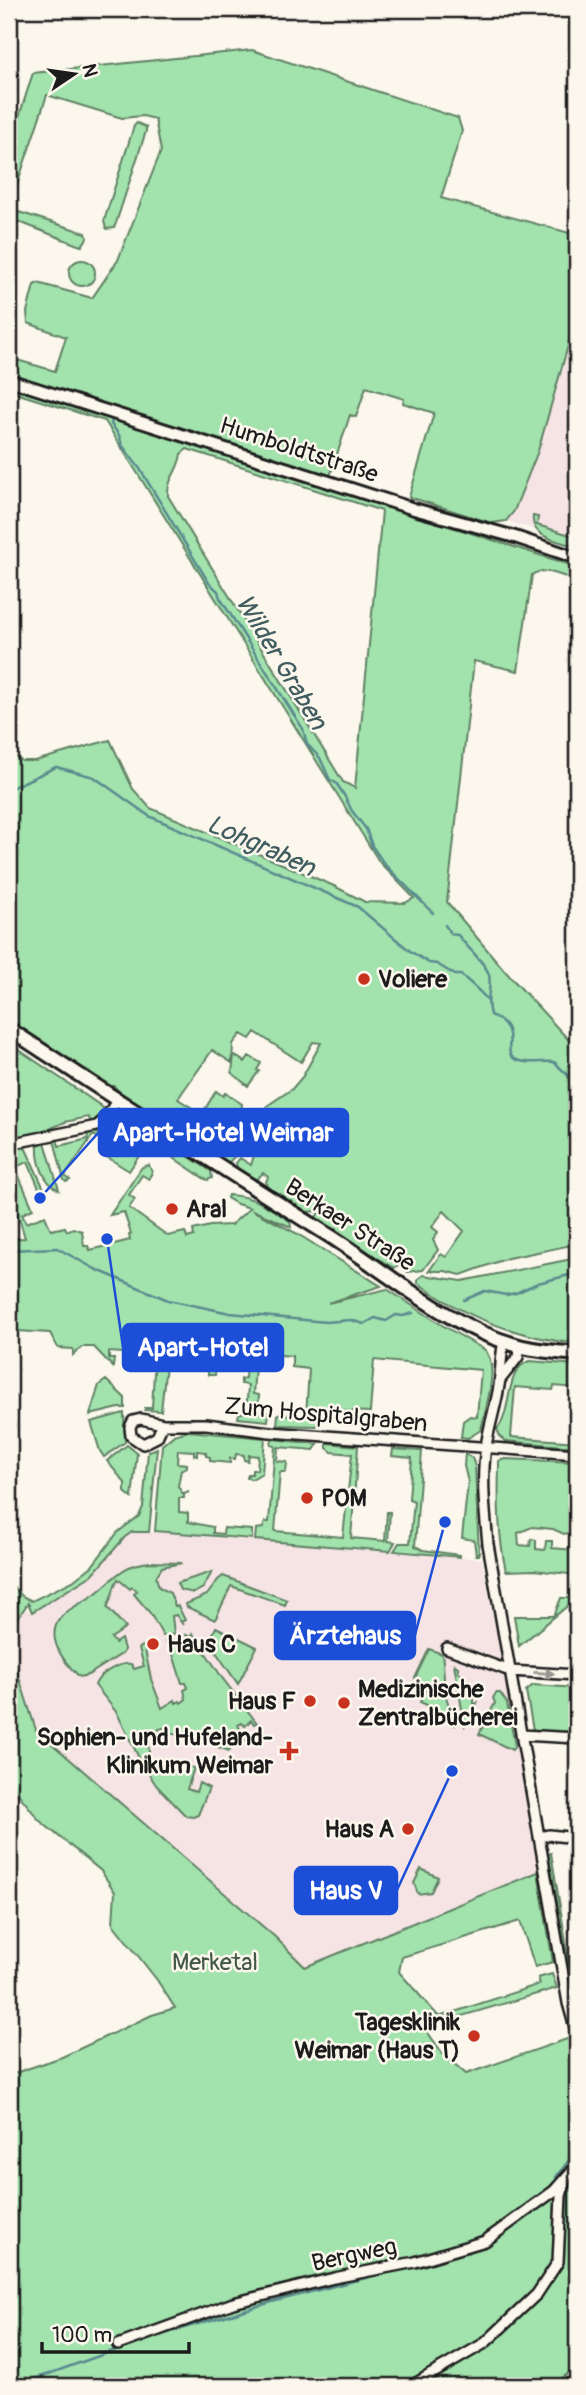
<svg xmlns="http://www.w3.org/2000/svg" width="586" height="2395" font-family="Pangolin,sans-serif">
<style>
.built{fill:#f6e4e5}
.green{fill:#a2e3ad;stroke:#5f8064;stroke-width:2;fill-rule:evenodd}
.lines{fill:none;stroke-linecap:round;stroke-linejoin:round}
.stream{stroke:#5a8a8f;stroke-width:2.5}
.minor-casing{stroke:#1c1c1c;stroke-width:14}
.tertiary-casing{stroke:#1c1c1c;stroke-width:16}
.secondary-casing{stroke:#1c1c1c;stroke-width:18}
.minor{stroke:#fbf7ec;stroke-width:9}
.tertiary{stroke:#fbf7ec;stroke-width:10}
.secondary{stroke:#fbf7ec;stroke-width:12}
.oneway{fill:#97948e}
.poi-dot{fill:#c8321e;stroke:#fbf7ec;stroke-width:2.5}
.labels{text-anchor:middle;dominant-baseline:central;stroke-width:5;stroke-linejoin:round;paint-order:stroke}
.street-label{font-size:24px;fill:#1c1c1c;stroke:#fbf7ec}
.poi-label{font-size:24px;font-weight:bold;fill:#1c1c1c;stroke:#fbf7ec;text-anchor:start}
.park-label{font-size:24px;fill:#445848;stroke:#fbf7ec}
.water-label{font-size:26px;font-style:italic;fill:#405c5f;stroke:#fbf7ec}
.leader{fill:none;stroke:#1d4ed8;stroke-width:2.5}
.callout-dot{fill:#1d4ed8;stroke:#fbf7ec;stroke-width:2.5}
.callout{fill:#1d4ed8;stroke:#1d4ed8;stroke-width:2.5}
.callout-label{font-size:26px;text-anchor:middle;font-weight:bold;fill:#fff}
</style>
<rect width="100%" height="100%" fill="#fbf7ec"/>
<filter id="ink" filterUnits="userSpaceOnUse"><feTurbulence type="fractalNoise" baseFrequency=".0143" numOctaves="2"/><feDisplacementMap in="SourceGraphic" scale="14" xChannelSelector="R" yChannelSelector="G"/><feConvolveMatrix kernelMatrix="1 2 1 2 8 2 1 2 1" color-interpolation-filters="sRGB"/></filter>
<g filter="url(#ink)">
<!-- built -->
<path class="built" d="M 577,314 L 577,542 L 506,521 L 540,444 Z
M 132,1532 L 155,1532 L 482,1559 L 508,1691 L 538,1872 L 305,1967 L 275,1937 L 36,1730 L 9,1646 L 9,1632 L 24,1609 L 32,1612 L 93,1575 L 125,1537 Z"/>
<!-- green -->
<path class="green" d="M 252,50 L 458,118 L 462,131 L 441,198 L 577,235 L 577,314 L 538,451 L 514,511 L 506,521 L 492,523 L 409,497 L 434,413 L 403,403 L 404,399 L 366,387 L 356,417 L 350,415 L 330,476 L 14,377 L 9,368 L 10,363 L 17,360 L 55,371 L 66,337 L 28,323 L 27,312 L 34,285 L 38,283 L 92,298 L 118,260 L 161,151 L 155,119 L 143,116 L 122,118 L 47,95 L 9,209 L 86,233 L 87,238 L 82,246 L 78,245 L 9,218 L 9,148 L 33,73 Z
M 137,123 L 146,127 L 146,131 L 116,223 L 114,228 L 106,229 L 104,221 L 134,126 Z
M69 273a13 13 0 1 1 26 0a13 13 0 1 1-26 0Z
M 9,385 L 577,567 L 577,581 C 564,577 544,566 532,575 L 518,671 L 474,661 L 447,902 L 505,971 L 577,1049 L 577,1244 L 508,1258 L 461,1275 L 445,1271 L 429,1271 L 441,1254 L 446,1257 L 464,1231 L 444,1211 L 432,1227 L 438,1232 L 433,1240 L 438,1250 L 423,1270 L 408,1272 L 400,1264 L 394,1268 L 390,1266 L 317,1220 L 316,1217 L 319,1213 L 316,1211 L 307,1212 L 269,1188 L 266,1182 L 268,1177 L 263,1173 L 256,1180 L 237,1168 L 236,1163 L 240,1158 L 251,1165 L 256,1149 L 247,1141 L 267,1106 L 292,1089 L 303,1076 L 321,1043 L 313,1042 L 301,1062 L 255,1032 L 250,1039 L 241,1034 L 233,1044 L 232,1063 L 212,1050 C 201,1068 189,1081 178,1099 L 202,1114 L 216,1091 L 223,1096 L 225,1093 L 242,1104 L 241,1114 L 223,1148 L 235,1156 L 228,1163 L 120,1093 L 114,1086 L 109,1086 L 9,1022 L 9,754 L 22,761 L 35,761 L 110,740 L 133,789 L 150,808 L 334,886 L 365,902 L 405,903 L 414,898 L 380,863 L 105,421 L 9,391 ZM 187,449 L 382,511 L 355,788 L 343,782 L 168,496 C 167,478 179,471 181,454 Z
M 533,516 L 538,517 L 537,525 L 577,537 L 577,547 C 561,541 530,539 533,516 Z
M 9,1043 L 101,1106 L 106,1113 L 93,1124 L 88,1117 L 65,1122 L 36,1135 L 9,1136 Z
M 234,1055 L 245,1062 L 249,1056 L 261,1063 L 257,1070 L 259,1071 L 248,1086 L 232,1073 Z
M 134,1122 L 211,1171 L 212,1178 L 208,1180 L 205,1179 L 144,1138 L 138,1146 L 123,1132 L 125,1125 Z
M 94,1131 L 101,1136 L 99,1138 L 93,1135 L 65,1176 L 70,1180 L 66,1182 L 64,1180 L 54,1140 L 57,1139 L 59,1146 L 88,1139 L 87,1132 Z
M 109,1139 L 113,1139 L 139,1156 L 129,1171 L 107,1157 L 113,1147 L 107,1143 Z
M 45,1142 L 59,1190 C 43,1183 37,1161 38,1145 Z
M 22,1147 L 26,1149 L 45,1191 L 41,1193 L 28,1162 L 15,1167 L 33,1209 L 22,1214 L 26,1223 L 45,1216 L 51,1230 L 65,1227 L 67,1231 L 73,1228 L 82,1231 L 84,1246 L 88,1246 L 90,1250 L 130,1240 L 129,1235 L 131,1234 L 124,1212 L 110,1215 L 142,1167 L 149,1165 L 152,1172 L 149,1179 L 142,1175 L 129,1195 L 135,1199 L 129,1208 L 168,1236 L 185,1232 L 187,1238 L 194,1236 L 193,1230 L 210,1226 L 231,1225 L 250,1208 L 237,1204 L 227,1198 L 228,1195 C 255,1196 268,1207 290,1221 L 291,1227 L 252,1210 L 296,1233 L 381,1286 L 328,1303 L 387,1289 L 442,1325 L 485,1350 C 500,1366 485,1410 481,1430 L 468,1438 L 461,1437 L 463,1421 L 470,1416 L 477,1417 L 481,1370 L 374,1360 L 370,1412 L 320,1410 L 319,1424 L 316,1426 L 277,1425 L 278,1414 L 306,1416 L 309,1369 L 292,1367 L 292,1356 L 256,1353 L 253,1394 L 259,1395 L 258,1412 L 269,1413 L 268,1421 L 238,1418 L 239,1413 L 246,1413 L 248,1385 L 241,1384 L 241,1379 L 245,1378 L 246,1362 L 232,1361 L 231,1369 L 216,1368 L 215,1375 L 208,1375 L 208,1349 L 168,1346 L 161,1411 L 145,1410 L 145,1408 L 152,1408 L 155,1355 L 109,1352 L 109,1359 L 114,1359 L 113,1367 L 94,1347 L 82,1347 L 73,1355 L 73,1349 L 58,1348 L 50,1333 L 17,1331 L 9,1333 L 9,1239 L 25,1238 L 9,1184 L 9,1149 Z
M 577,1258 L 577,1344 C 519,1337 465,1318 418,1283 L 418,1279 L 423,1275 L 462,1281 Z
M 530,1361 L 577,1365 L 577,1388 L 554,1386 L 553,1390 L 515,1387 L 511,1437 L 577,1442 L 577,1447 L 505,1441 L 500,1437 L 497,1429 C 513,1412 504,1368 530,1361 Z
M 106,1380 L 125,1398 L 125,1408 L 119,1408 L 90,1415 L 99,1385 Z
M 124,1413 L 125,1442 L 104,1457 L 100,1451 L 91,1422 Z
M 188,1431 L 265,1438 L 262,1473 L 252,1479 L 247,1478 L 248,1474 L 252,1474 L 252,1470 L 257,1470 L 258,1456 L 249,1455 L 248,1461 L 244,1460 L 244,1455 L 236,1454 L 235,1459 L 230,1458 L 230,1463 L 210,1461 L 210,1457 L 206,1456 L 206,1452 L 197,1451 L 197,1456 L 194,1455 L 194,1451 L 178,1450 L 177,1463 L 187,1464 L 187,1467 L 181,1470 L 178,1486 L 182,1493 L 189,1492 L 184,1494 L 184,1498 L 179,1498 L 179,1512 L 188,1513 L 188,1522 L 213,1527 L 213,1533 L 223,1534 L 224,1528 L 252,1530 L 252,1539 L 155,1531 L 162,1445 L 174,1435 Z
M 272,1439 L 318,1444 L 314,1450 L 278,1447 L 277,1461 L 287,1462 L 286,1472 L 280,1472 L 275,1531 L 343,1537 L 352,1454 L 332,1452 L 327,1448 L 327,1443 L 358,1446 L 351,1538 L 385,1541 L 387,1512 L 390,1512 L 388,1541 L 395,1542 L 390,1551 L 255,1540 L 256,1529 L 263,1528 L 265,1522 L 269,1522 L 275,1446 L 271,1445 Z
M 127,1445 L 137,1453 L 132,1498 L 125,1492 L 125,1483 L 107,1461 Z
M 157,1448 L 149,1532 L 132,1532 L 125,1537 L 92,1575 L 32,1612 L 28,1603 L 9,1631 L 9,1582 L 22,1596 L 32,1601 L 73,1581 L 92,1566 L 118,1532 L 139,1516 L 143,1507 L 148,1452 Z
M 393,1449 L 422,1451 L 415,1546 L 423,1550 L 460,1555 L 460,1557 L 394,1551 L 399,1543 L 410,1543 L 414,1501 L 409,1499 L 412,1458 L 392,1456 Z
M 465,1454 L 472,1458 L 475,1466 L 479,1555 L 476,1555 L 474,1540 L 462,1538 L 468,1482 L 464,1466 Z
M 505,1459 L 577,1462 L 577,1531 L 564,1534 L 553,1529 L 532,1527 L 518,1533 L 519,1545 L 530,1546 L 531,1539 L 536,1540 L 536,1549 L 545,1550 L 546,1541 L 552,1541 L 552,1548 L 574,1550 L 575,1543 L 577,1543 L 577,1575 L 534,1570 L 506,1571 C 498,1536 498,1501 499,1465 L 499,1461 Z
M 150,1562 L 182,1563 L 162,1567 L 156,1577 L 159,1587 L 170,1593 L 175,1606 L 178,1606 L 185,1620 L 181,1622 L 183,1625 L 176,1615 L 172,1616 L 174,1634 L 163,1636 L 150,1613 L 134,1594 L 137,1591 L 132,1587 L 130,1589 L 118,1579 C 112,1588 114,1595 107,1607 L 126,1628 L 111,1638 L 115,1643 L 121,1639 L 124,1649 L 123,1653 L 88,1675 L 80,1677 C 64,1663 43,1636 62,1616 C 71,1607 84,1602 95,1594 C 116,1578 120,1565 150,1562 Z
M 212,1572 L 203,1588 L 194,1593 L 180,1590 L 177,1583 Z
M 223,1576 L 287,1600 L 285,1605 L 231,1586 L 215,1620 L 187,1607 L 186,1604 L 207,1595 L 218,1580 Z
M 577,1593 L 577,1598 L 519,1646 L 514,1616 L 554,1616 L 561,1598 L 572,1598 Z
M 216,1627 L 257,1647 L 238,1684 L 209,1642 Z
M 192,1632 L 223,1679 L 257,1723 L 254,1724 L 251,1720 L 245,1726 L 242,1723 L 238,1725 L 246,1740 L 231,1747 L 229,1751 L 197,1739 L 164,1732 L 164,1728 L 159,1729 L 158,1732 L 138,1730 L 143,1744 L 148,1744 L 150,1759 L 194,1768 L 187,1789 L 196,1792 L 199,1783 L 209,1788 L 198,1815 L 193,1817 L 186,1816 L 156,1785 L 140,1760 L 117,1713 L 95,1685 C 99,1674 119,1662 131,1664 L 134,1669 L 144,1666 L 139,1648 L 143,1646 L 147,1649 L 145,1650 L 151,1679 L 162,1708 L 175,1700 L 176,1703 L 180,1701 L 181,1703 L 186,1699 L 184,1690 L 188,1688 L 186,1683 L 182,1683 L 172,1651 L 166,1641 L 188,1639 L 186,1635 L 190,1637 L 194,1635 Z
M 9,1646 L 36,1730 L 275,1937 L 305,1967 L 538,1872 L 553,1962 L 535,1967 L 520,1921 L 402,1957 L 399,1972 L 439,2017 L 540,1984 L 538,1978 L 552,1974 L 557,1988 L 424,2027 L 443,2054 L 466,2074 L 570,2038 L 577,2058 L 577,2367 L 551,2386 L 9,2386 L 9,2075 L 62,2057 L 152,2015 L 175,2008 L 157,1980 L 113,1924 L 115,1892 L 101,1871 L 39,1820 L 9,1782 Z
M 429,1649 L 442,1654 C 445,1669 442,1700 452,1709 L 455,1725 L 449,1723 L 447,1714 L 420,1702 L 428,1685 L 415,1678 Z
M 454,1664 L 458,1667 L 458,1671 L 468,1681 L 468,1692 L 472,1696 L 474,1688 L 474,1705 L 477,1703 L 470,1720 L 465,1726 Z
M 533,1685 L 577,1688 L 577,1734 L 533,1730 L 526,1691 Z
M 496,1693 L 500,1693 L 507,1703 L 515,1746 L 512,1750 L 479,1734 L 495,1703 L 493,1698 Z
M 551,1853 L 577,2008 L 577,2016 L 548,1854 Z
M 421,1869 L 438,1877 L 431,1892 L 418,1894 L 414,1883 Z"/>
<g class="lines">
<!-- stream -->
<path class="stream" d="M 112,420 L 111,424 L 119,435 L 122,445 L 140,469 L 209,583 L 218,591 L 220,598 L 303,729 L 307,744 L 320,758 L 330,780 L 336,783 L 344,795 L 352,811 L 366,829 L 372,846 L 385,865 L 433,913
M 9,789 L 56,767 L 94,777 L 149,816 L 358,907 L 410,951 L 429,963 L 437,964 L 455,975 L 461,975 C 467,980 484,995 487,1000
M 445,925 L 451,934 L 458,935 C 466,947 486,963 489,975 C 492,989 485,997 490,1015 C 527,1029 495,1055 520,1061 C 531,1064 543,1061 554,1062 L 577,1084
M 9,1250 L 57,1248 L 95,1269 L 168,1300 L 230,1313 L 326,1322 L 351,1320 L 364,1324 L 375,1318 L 386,1321 L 396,1315 L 403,1316 L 413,1313
M 464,1300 L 485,1291 L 506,1295 L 516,1293 L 538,1283 L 577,1273
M 556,2177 L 573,2155
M 499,2237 L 544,2203
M 484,2246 L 493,2240
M 140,2341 L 272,2302 L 474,2250
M 15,2386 L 121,2348"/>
<!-- minor casing -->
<g class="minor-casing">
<path id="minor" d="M 9,1144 L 97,1126 L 106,1118 L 117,1100
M 504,1341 C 501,1354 501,1365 500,1378 C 498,1401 489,1424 486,1447 C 481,1479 485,1513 488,1544 L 568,2003 L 577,2035
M 500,1380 L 518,1357 L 520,1346
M 163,1424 L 157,1437 L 143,1444 L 131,1436 L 130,1427 L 133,1421 L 141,1419 L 163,1424 L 206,1424 L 270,1432 L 577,1454
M 447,1648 L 510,1671 L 577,1675
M 521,1735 L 577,1738
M 539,1837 L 549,1835 L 577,1838
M 118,2345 L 233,2303 L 334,2278 L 415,2262 L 485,2241 L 554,2191 L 577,2165
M 411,2386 L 485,2343 L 537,2294 L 558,2262 L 561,2196 L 565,2181"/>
</g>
<!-- tertiary casing -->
<g class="tertiary-casing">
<path id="tertiary" d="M 9,380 L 414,509 L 515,537 L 577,558"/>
</g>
<!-- secondary casing -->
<g class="secondary-casing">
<path id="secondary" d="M 9,1029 C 114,1098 220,1167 327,1234 C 388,1272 448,1327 519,1346 C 538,1351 558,1352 577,1354"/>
</g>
<!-- minor -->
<use href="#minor" class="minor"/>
<!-- tertiary -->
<use href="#tertiary" class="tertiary"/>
<!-- secondary -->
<use href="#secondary" class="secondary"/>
</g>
<!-- one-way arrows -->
<defs><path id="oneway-solid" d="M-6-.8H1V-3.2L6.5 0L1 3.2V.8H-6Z" transform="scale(1.75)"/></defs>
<use class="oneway" href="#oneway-solid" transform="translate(544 1673) rotate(3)"/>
</g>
<!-- markers -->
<g class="poi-dot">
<circle cx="364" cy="979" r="7"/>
<circle cx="172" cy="1209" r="7"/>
<circle cx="307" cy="1498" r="7"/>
<circle cx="153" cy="1644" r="7"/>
<circle cx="310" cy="1701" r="7"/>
<circle cx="344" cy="1703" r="7"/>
<path d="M285.5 1740.5h7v7h7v7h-7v7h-7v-7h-7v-7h7z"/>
<circle cx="408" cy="1829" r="7"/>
<circle cx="474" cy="2036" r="7"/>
</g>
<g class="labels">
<!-- street labels -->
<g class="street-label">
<text transform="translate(299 450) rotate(18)">Humboldtstraße</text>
<text transform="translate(350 1225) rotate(33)">Berkaer Straße</text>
<text transform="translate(326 1415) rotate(5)">Zum Hospitalgraben</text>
<text transform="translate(354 2255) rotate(-12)">Bergweg</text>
</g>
<!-- poi labels -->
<g class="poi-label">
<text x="378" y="979">Voliere</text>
<text x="186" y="1209">Aral</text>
<text x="321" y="1498">POM</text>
<text x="167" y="1644">Haus C</text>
<text x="358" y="1689">Medizinische<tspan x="358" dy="28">Zentralbücherei</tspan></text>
<text x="296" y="1701" text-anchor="end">Haus F</text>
<text x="273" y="1737" text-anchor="end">Sophien- und Hufeland-<tspan x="273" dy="28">Klinikum Weimar</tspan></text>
<text x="394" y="1829" text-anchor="end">Haus A</text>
<text x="460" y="2022" text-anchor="end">Tagesklinik<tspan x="460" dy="28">Weimar (Haus T)</tspan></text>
</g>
<!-- park labels -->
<g class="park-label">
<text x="215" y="1962">Merketal</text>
</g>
<!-- water labels -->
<g class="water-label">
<text transform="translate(281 662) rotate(59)">Wilder Graben</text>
<text transform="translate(261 846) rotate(24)">Lohgraben</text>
</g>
</g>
<!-- callouts -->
<path class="leader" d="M40 1198L99 1132M107 1239L123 1347M445 1522L415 1635M452 1771L397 1890"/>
<g class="callout-dot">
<circle cx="40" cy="1198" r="7"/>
<circle cx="107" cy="1239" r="7"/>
<circle cx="445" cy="1522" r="7"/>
<circle cx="452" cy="1771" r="7"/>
</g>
<g class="callout">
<rect x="99" y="1109" width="249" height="47" rx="7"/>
<rect x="123" y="1324" width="160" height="47" rx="7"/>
<rect x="275" y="1612" width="140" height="47" rx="7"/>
<rect x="295" y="1867" width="102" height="47" rx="7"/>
</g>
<g class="callout-label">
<text x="223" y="1141">Apart-Hotel Weimar</text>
<text x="203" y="1356">Apart-Hotel</text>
<text x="345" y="1644">Ärztehaus</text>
<text x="346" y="1899">Haus V</text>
</g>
<!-- margin -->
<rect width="586" height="2395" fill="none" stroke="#fbf7ec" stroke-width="35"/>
<rect x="18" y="18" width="551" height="2360" fill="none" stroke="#1c1c1c" stroke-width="2.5" filter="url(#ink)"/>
<!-- north arrow -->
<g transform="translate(74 74) rotate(77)" stroke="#fbf7ec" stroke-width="5" paint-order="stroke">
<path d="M0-5L12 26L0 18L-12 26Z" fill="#1c1c1c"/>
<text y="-10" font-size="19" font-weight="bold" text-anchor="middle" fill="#1c1c1c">N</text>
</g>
<!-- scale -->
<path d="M42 2342v10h147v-10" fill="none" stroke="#1c1c1c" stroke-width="3.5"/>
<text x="52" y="2342" font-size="21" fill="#1c1c1c" stroke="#fbf7ec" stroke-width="5" paint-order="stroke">100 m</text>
</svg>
